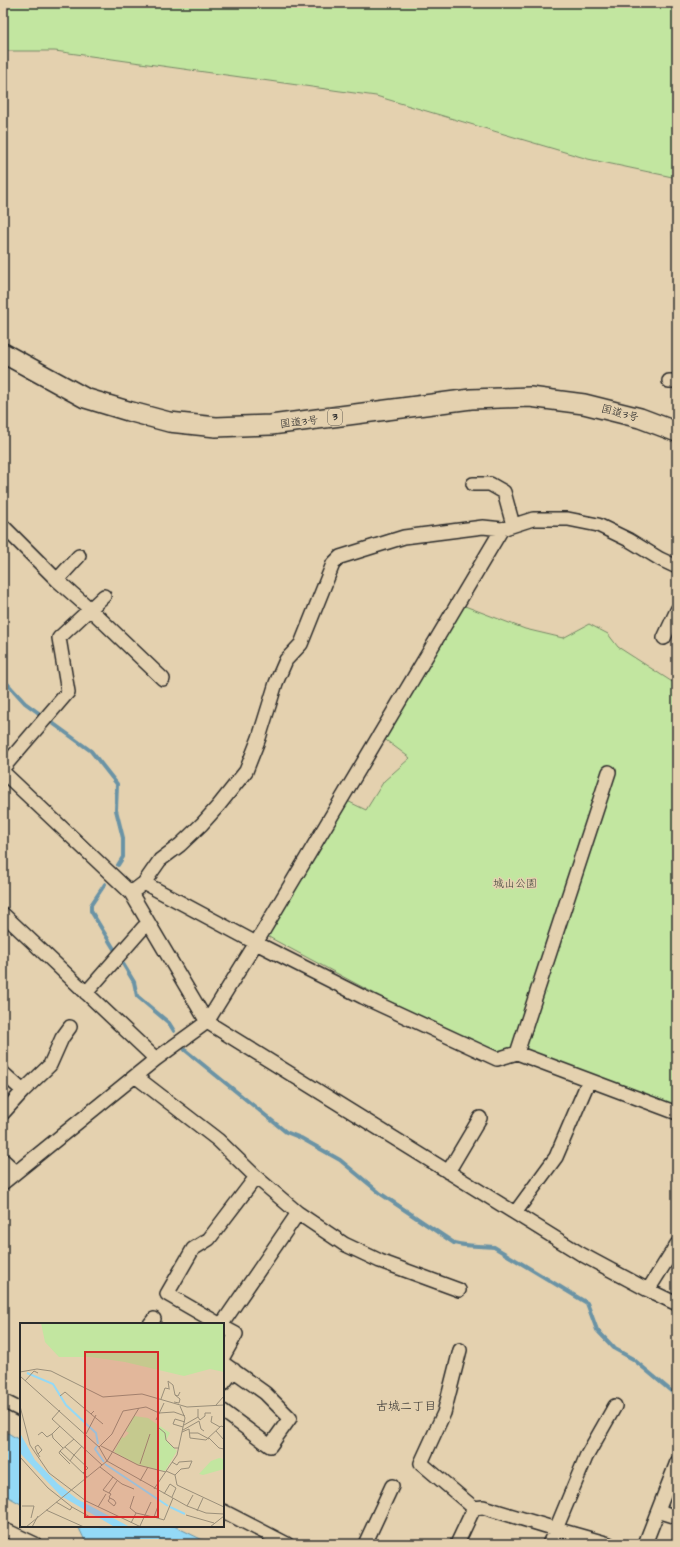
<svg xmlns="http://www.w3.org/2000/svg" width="680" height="1547" font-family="'Architects Daughter','Klee One',sans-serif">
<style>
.green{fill:#c2e6a0;stroke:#768866}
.water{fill:#94d9f6;stroke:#6a93a5}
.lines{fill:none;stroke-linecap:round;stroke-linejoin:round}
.stream{stroke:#6a93a5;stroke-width:4}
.minor-casing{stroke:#2b2b2b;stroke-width:16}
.highway-casing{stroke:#2b2b2b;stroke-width:22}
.minor{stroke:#e4d1af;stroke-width:13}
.highway{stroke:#e4d1af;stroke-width:19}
.labels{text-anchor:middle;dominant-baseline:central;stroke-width:3;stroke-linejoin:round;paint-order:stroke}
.shield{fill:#e4d1af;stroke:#625d53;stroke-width:1}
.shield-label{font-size:10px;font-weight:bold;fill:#2b2b2b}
.street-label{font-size:11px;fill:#2b2b2b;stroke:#e4d1af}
.park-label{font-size:11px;fill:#3a3e37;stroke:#e4d1af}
.neighbourhood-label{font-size:12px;fill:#2b2b2b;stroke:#e4d1af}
.inset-river{fill:none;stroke:#94d9f6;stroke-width:2}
.inset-road{fill:none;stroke:#9a8f7a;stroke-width:1}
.view{fill:#d62828;fill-opacity:0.15;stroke:#d62828;stroke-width:2}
.inset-edge{fill:none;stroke:#2b2b2b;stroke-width:2}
</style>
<rect width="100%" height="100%" fill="#e4d1af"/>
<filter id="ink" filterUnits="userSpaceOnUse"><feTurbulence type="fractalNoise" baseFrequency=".025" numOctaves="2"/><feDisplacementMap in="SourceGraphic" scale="8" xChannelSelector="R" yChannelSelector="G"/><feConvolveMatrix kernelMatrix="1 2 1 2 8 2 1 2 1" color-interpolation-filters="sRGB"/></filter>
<g filter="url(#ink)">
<!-- green -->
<path class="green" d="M 3,3 L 677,3 L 677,178 L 588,159 L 376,96 L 55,51 L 3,51 Z
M 457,603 L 525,629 L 563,638 L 589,624 L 608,634 L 618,647 L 677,685 L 677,1106 L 517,1053 L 497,1059 L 265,935 L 341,798 L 366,810 L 384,781 L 410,758 L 383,738 Z"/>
<!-- water -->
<path class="water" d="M 3,1430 L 21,1441 L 21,1504 L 3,1494 Z
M 78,1526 L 174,1526 L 211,1544 L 90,1544 L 86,1543 Z"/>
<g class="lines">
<!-- stream -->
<path class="stream" d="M 3,679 L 25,703 L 91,751 L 117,784 L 116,810 L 123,838 L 123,857 L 118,865
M 105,884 L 91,905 L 91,911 L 134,982 L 137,996 L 169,1023 L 174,1031
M 185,1050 L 286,1132 L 301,1138 L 340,1160 L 381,1194 L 454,1243 C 467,1247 480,1245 494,1247 L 587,1303 L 597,1330 L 615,1349 L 633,1359 L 677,1396"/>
<!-- minor casing -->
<g class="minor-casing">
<path id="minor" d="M 669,381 L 677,381
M 473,484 L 490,484 L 504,492 L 513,525
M 3,526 L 57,580
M 79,556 L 57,580 L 90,609 L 163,679
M 664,638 L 677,610
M 3,768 L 68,692 L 59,638 L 104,596
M 3,772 L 131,893 L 207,1022 L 581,1254 L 648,1290 L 677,1304
M 144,883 L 256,943 L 363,997 L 497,1059 L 517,1053 L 677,1113
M 131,893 L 144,883 L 160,860 L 180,845 L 202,824 L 219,805 L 246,771 L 259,738 L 276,683 L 286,660 L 301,644 L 333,564 L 340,557 L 404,537 L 483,527 L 502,529 L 533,519 L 568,519 L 598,525 L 629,540 L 660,559 L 677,567
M 3,914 L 156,1059
M 86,993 L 143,928 L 149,924
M 517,1053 L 609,772
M 3,1073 L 23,1091 L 3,1113
M 135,1076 L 218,1140 L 256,1177 L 298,1213 L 344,1244 L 380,1261 L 459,1290
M 23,1091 L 50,1065 L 62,1038 L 70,1027
M 3,1160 L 16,1172
M 448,1172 L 480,1118
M 3,1183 L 156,1059 L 207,1022 L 256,943 L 502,529
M 515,1213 L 556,1157 L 589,1080
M 648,1290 L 677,1244
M 150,1324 L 154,1319
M 219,1324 L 167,1294 L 193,1249 L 209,1239 L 256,1177
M 222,1324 L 298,1213
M 223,1327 L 236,1334 L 223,1357
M 460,1350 L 444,1413 L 421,1463 L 474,1508
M 223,1363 L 265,1393 L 290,1418 L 270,1446 L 223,1411
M 223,1384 L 234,1370
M 3,1401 L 21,1410
M 223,1511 L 287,1544
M 658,1511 L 677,1517
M 3,1529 L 35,1544
M 365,1544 L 392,1486
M 457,1544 L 474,1508 L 483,1507 L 556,1529 L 549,1544
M 609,1544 L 556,1529 L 586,1457 L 615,1406
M 645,1544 L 677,1462"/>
</g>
<!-- highway casing -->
<g class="highway-casing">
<path id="highway" d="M 3,353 L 85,398 L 128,411 L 169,422 L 216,427 L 271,425 L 471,399 L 530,397 L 584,404 L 640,418 L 677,432"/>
</g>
<!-- minor -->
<use href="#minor" class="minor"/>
<!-- highway -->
<use href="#highway" class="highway"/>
</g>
</g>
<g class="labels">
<!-- shield labels -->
<rect class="shield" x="328" y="409" width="14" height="16" rx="3"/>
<g class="shield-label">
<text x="335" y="417">3</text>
</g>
<!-- street labels -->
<g class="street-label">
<text transform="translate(620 413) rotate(15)">国道3号</text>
<text transform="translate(299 422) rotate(-7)">国道3号</text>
</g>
<!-- park labels -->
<g class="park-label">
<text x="515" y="883">城山公園</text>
</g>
<!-- neighbourhood labels -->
<g class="neighbourhood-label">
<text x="406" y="1406">古城二丁目</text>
</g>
</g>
<!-- overview -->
<g transform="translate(20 1323)">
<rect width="204" height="204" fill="#e4d1af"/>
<path d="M 21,0 L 204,0 L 204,49 L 190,46 L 164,53 L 105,39 L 71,34 L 39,34 L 25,19 ZM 114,93 L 128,95 L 150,110 L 146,117 L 157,128 L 145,148 L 118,142 L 94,129 L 102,114 L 104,115 L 109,110 L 106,108 ZM 199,135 L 204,136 L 204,146 L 183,152 L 179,151 L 191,138 Z" fill="#c2e6a0"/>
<path d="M 0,110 L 15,137 L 38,161 L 57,176 L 110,204 L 93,203 L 41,173 L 0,130 Z" fill="#94d9f6"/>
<path class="inset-river" d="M 7,50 L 33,61 L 46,82 L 76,110 L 78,121M 77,123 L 75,126 L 84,139M 85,141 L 148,183M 150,184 L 165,191"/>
<path class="inset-road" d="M 0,49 L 17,46 L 31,48 L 83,74 L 122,71 L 167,84 L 204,82M 0,53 L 79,124 L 87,138 L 167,183 L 186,190 L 204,191M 5,58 L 14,48 L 18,50M 149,65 L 148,58 L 153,62 L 155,72 L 158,73 L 160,69M 40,73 L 45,69 L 71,91M 141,76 L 145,65 L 150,66M 154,79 L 159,80 L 160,76 L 155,72M 196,82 L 204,73M 0,83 L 10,122 L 29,150 L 66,178 L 121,204M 40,87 L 32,96 L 82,142M 74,88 L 71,91 L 83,101M 192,93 L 191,99 L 200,104M 178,94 L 180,97 L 185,93 L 185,90 L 191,90M 136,97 L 144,80M 164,102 L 178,94 L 178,86M 40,103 L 32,111 L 33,115 L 43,125M 163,104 L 153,101 L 155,96 L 165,99M 139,105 L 145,110 L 146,117 L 154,125 L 159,125M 163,107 L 179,98 L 181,106 L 184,108M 196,108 L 204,117M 162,109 L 169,106 L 170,115 L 186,117 L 201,103 L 204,104M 170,110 L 178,110 L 189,116M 66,111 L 76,92M 18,112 L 22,109 L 27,114 L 32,111M 189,115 L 199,125 L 204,126M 54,116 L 40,128 L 67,154M 81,123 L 118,142 L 146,149M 45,124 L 54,132M 79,124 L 92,111 L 103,88 L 126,84 L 139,90 L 154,89 L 165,93M 40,128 L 39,130 L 50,141M 18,131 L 22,127 L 18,122 L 15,124 L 17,129 L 18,131 L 20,134M 54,132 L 62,123M 0,134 L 28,165 L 52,184M 50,138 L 54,132 L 68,145 L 63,150M 152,139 L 157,142 L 159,139 L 172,138 L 169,145 L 161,146 L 155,152M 120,141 L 130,111M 80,144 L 102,161 L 114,166M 146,148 L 155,152 L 157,162 L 204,184M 120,158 L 128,144M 134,166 L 157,132 L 165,95 L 160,83M 89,170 L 97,158M 144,171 L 150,161 L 156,165 L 152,174M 114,173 L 110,185 L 116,190M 90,175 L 88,178 L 94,183 L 96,180 L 94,177 L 90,175 L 89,174 L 91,171 L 83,167 L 93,154M 36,179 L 50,187 L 52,184 L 70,194M 131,179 L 125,192 L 133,194M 2,183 L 14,183 L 11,195M 138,183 L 134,194 L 144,197 L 153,175M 167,183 L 173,172M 78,184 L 86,171M 26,187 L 64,204M 177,188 L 183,175M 166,192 L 194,200M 111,200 L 116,190 L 125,192 L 120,203M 6,204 L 87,138 L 119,85M 12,204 L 18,193M 190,204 L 204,193"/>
<path class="view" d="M 65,29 L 138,29 L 138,194 L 65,194 Z"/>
<rect width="204" height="204" class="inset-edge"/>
</g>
<!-- margin -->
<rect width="680" height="1547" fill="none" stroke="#e4d1af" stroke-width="16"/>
<rect x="8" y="8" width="664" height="1531" fill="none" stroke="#2b2b2b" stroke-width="1.5" filter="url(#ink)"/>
</svg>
